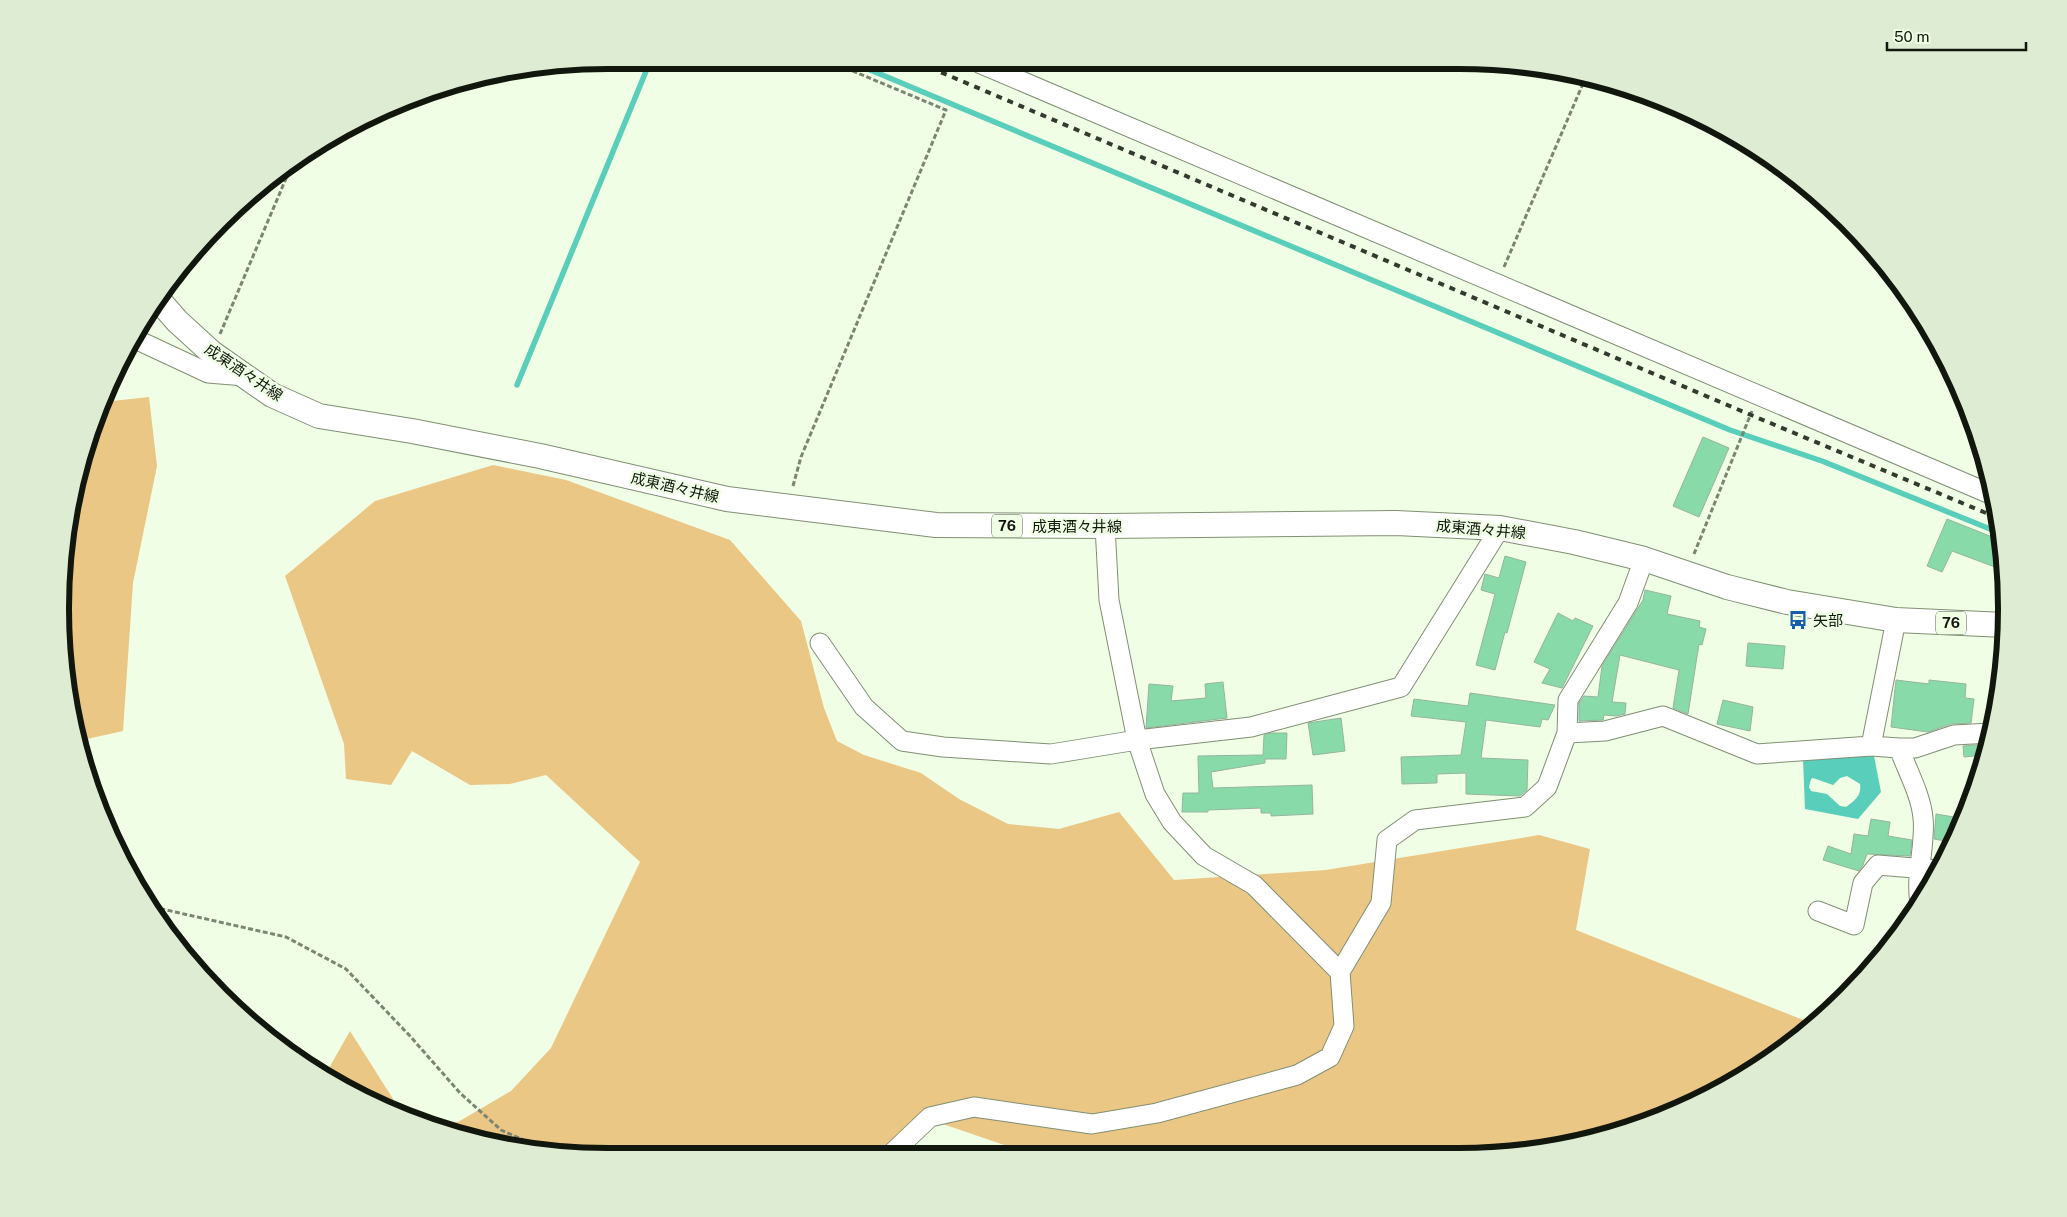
<svg xmlns="http://www.w3.org/2000/svg" width="2067" height="1217" font-family="'Public Sans','Noto Sans JP',sans-serif">
<style>
.green{fill:#ebc786}
.water{fill:#58cebb;fill-rule:evenodd}
.lines{fill:none;stroke-linecap:round;stroke-linejoin:round}
.stream{stroke:#58cebb;stroke-width:5.5}
.building{fill:#88dba8;stroke:#96b4a0}
.minor-casing{stroke:#808f73;stroke-width:21}
.major-casing{stroke:#808f73;stroke-width:26}
.path{stroke:#7b8573;stroke-width:3;stroke-dasharray:5 2.5;stroke-linecap:butt}
.minor{stroke:#fff;stroke-width:19}
.major{stroke:#fff;stroke-width:24}
.rail{stroke:#343a2e;stroke-width:4;stroke-dasharray:6 6;stroke-linecap:butt}
.labels{text-anchor:middle;dominant-baseline:central;stroke-width:5;stroke-linejoin:round;paint-order:stroke}
.shield{fill:#f0fee5;stroke:#555c4e;stroke-width:1}
.shield-label{font-size:14px;font-weight:bold;fill:#12170d}
.street-label{font-size:15px;fill:#12170d;stroke:#f0fee5}
.poi-label{font-size:15px;fill:#12170d;stroke:#f0fee5;text-anchor:start}
.rim{fill:none;stroke:#12170d;stroke-width:6}
</style>
<rect width="100%" height="100%" fill="#f0fee5"/>
<!-- green -->
<path class="green" d="M 149,397 L 157,466 L 133,583 L 123,731 L 78,741 L 71,716 L 61,644 L 65,537 L 79,466 L 103,402 Z
M 493,465 L 566,480 L 730,540 L 801,621 L 824,708 L 837,741 L 864,755 L 921,773 L 959,799 L 1008,824 L 1059,829 L 1119,812 L 1174,880 L 1326,870 L 1539,835 L 1590,849 L 1576,930 L 1811,1023 L 1733,1083 L 1635,1128 L 1533,1148 L 1521,1144 L 1521,1151 L 1495,1156 L 1036,1156 L 940,1123 L 884,1156 L 572,1156 L 432,1128 L 415,1120 L 458,1122 L 511,1091 L 551,1048 L 640,862 L 546,775 L 510,784 L 470,785 L 412,751 L 391,785 L 346,779 L 344,744 L 285,576 L 375,501 Z
M 350,1031 L 402,1113 L 325,1075 Z"/>
<!-- water -->
<path class="water" d="M 1874,756 L 1881,792 L 1858,819 L 1805,809 L 1803,759 ZM 1847,776 L 1860,784 C 1862,796 1854,801 1846,807 L 1840,806 L 1827,794 L 1811,791 L 1809,787 L 1811,779 L 1813,778 L 1833,785 L 1840,778 Z"/>
<g class="lines">
<!-- stream -->
<path class="stream" d="M 856,64 L 1730,430 L 1822,461 L 2000,533
M 517,385 L 649,64"/>
</g>
<!-- building -->
<path class="building" d="M 1703,437 L 1729,448 L 1699,517 L 1673,506 Z
M 1947,519 L 2000,540 L 2003,570 L 1952,551 L 1942,572 L 1927,566 Z
M 1505,556 L 1526,562 L 1507,633 L 1505,632 L 1495,670 L 1476,665 L 1495,594 L 1481,590 L 1485,574 L 1499,578 Z
M 1645,590 L 1671,596 L 1667,614 L 1700,621 L 1699,627 L 1706,629 L 1702,645 L 1699,644 L 1688,714 L 1673,708 L 1679,670 L 1620,655 L 1612,702 L 1626,703 L 1625,714 L 1616,716 L 1604,715 L 1603,720 L 1579,721 L 1579,703 L 1584,696 L 1598,697 L 1602,666 L 1643,600 Z
M 1558,613 L 1573,621 L 1575,618 L 1593,626 L 1562,688 L 1542,683 L 1550,669 L 1534,662 Z
M 1748,643 L 1785,646 L 1783,669 L 1746,666 Z
M 1896,680 L 1929,684 L 1929,680 L 1966,684 L 1965,698 L 1974,699 L 1971,723 L 1951,724 L 1928,732 L 1891,727 Z
M 1223,682 L 1227,718 L 1146,728 L 1149,684 L 1173,686 L 1171,701 L 1206,698 L 1205,684 Z
M 1470,693 L 1555,705 L 1548,720 L 1542,719 L 1540,727 L 1486,720 L 1481,758 L 1528,760 L 1527,790 L 1520,796 L 1466,794 L 1466,773 L 1437,774 L 1437,783 L 1402,784 L 1401,757 L 1461,755 L 1466,722 L 1411,716 L 1414,699 L 1468,706 Z
M 1723,700 L 1753,707 L 1750,731 L 1717,724 Z
M 1341,718 L 1345,751 L 1313,755 L 1308,723 Z
M 1271,733 L 1287,733 L 1286,759 L 1265,759 L 1265,763 L 1211,772 L 1213,788 L 1312,785 L 1313,814 L 1271,816 L 1271,813 L 1261,813 L 1261,808 L 1208,810 L 1208,812 L 1182,812 L 1183,793 L 1199,793 L 1198,756 L 1263,755 L 1264,735 Z
M 1988,744 L 1984,755 L 1964,757 L 1963,746 Z
M 1936,814 L 1954,817 L 1951,842 L 1934,839 Z
M 1871,819 L 1890,822 L 1888,836 L 1912,840 L 1910,856 L 1867,854 L 1863,865 L 1859,871 L 1823,860 L 1828,846 L 1851,854 L 1854,834 L 1868,836 Z"/>
<g class="lines">
<!-- minor casing -->
<g class="minor-casing">
<path id="minor" d="M 979,63 L 1995,496
M 133,338 L 208,373 L 245,376
M 1896,620 L 1871,746 L 1899,748 C 1907,770 1921,795 1923,818 C 1926,844 1915,875 1920,903
M 820,643 L 864,707 L 902,741 L 943,747 L 1051,754 L 1137,740 L 1251,727 L 1401,687 L 1500,528
M 1567,733 L 1605,731 L 1663,716 L 1757,754 L 1871,746
M 1899,748 L 1915,748 L 1954,735 L 1991,733
M 1818,911 L 1854,925 L 1863,883 L 1878,865 L 1938,870
M 1340,972 L 1381,903 L 1387,840 L 1415,820 L 1525,807 L 1547,787 L 1567,733 L 1568,700 L 1628,603 L 1644,559
M 889,1156 L 930,1117 L 974,1107 L 1092,1124 L 1157,1113 L 1297,1075 L 1330,1057 L 1344,1026 L 1340,972 L 1254,885 L 1204,856 L 1172,822 L 1155,794 L 1137,740 L 1109,600 L 1105,526"/>
</g>
<!-- major casing -->
<g class="major-casing">
<path id="major" d="M 157,298 L 177,321 L 212,353 L 272,395 L 319,416 L 412,431 L 540,456 L 727,499 L 936,525 L 1105,526 L 1396,523 L 1500,528 L 1574,542 L 1644,559 L 1727,587 L 1787,602 L 1896,620 L 2005,625"/>
</g>
<!-- path -->
<path class="path" d="M 1504,267 L 1585,79
M 220,334 L 293,162
M 793,486 L 801,457 L 946,110 L 836,64
M 1694,554 L 1752,411
M 153,907 L 286,937 L 346,969 L 410,1036 L 460,1093 L 501,1130 L 548,1151"/>
<!-- minor -->
<use href="#minor" class="minor"/>
<!-- major -->
<use href="#major" class="major"/>
<!-- rail -->
<path class="rail" d="M 919,63 L 1751,415 L 1998,518"/>
</g>
<!-- icons -->
<defs>
<g id="bus-bare" transform="scale(1.5)"><path d="M-5-6H5V4H4V6H2V4H-2V6H-4V4H-5ZM-3.5-4V0h7V-4ZM-3.5 1.2v1.5H-2V1.2ZM2 1.2v1.5H3.5V1.2Z" fill="#185cac" stroke="#f0fee5" stroke-width="2.5" paint-order="stroke"/></g>
</defs>
<g fill-rule="evenodd">
<use href="#bus-bare" x="1798" y="620"/>
</g>
<g class="labels">
<!-- shield labels -->
<g class="shield">
<rect x="992" y="514.5" width="30" height="23" rx="4"/>
<rect x="1936" y="611.5" width="30" height="23" rx="4"/>
</g>
<g class="shield-label">
<text x="1007" y="526">76</text>
<text x="1951" y="623">76</text>
</g>
<!-- street labels -->
<g class="street-label">
<text transform="translate(244 372) rotate(34)">成東酒々井線</text>
<text transform="translate(675 487) rotate(13)">成東酒々井線</text>
<text x="1077" y="526">成東酒々井線</text>
<text transform="translate(1481 529) rotate(5)">成東酒々井線</text>
</g>
<!-- poi labels -->
<g class="poi-label">
<text x="1813" y="620">矢部</text>
</g>
</g>
<!-- crop -->
<path d="M0 0H2067V1217H0ZM608 69H1459A539 539 0 0 1 1998 608V609A539 539 0 0 1 1459 1148H608A539 539 0 0 1 69 609V608A539 539 0 0 1 608 69Z" fill="#deecd4" fill-rule="evenodd"/>
<path class="rim" d="M608 69H1459A539 539 0 0 1 1998 608V609A539 539 0 0 1 1459 1148H608A539 539 0 0 1 69 609V608A539 539 0 0 1 608 69Z"/>
<!-- scale -->
<path d="M1887 42v8h139v-8" fill="none" stroke="#12170d" stroke-width="2.5"/>
<text x="1894" y="42" font-size="15" fill="#12170d" stroke="#f0fee5" stroke-width="4" paint-order="stroke">50 m</text>
</svg>
